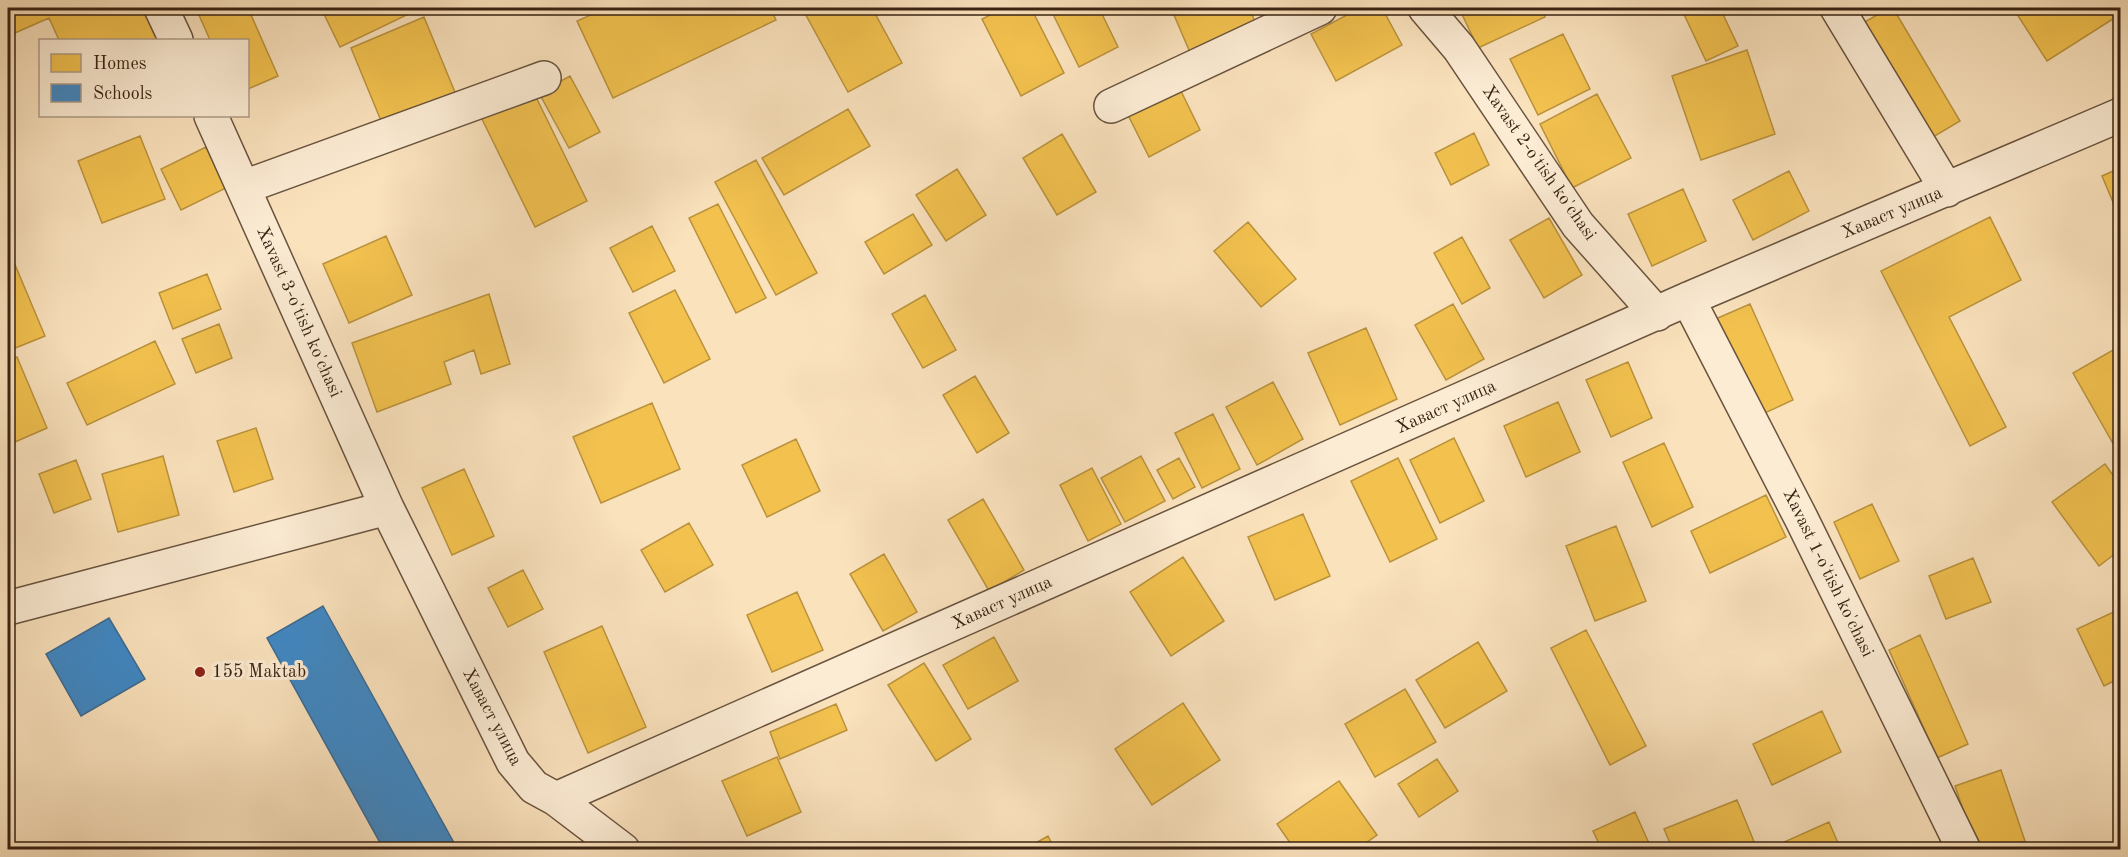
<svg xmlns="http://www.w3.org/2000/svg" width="2128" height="857" font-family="'Old Standard TT',serif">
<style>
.homes{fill:#f2c14e;stroke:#ba923c;stroke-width:1.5}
.schools{fill:#3f88c5;stroke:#3d6a90;stroke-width:1.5}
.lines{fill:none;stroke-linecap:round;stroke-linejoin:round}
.minor-casing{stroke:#69533e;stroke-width:36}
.minor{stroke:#fcecd4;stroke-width:33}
.poi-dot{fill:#8f2418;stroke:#fcecd4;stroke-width:2}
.labels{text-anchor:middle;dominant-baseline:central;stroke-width:6;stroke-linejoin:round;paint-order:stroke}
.street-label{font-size:18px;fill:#392313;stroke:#fcecd4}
.poi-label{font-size:18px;fill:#392313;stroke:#fcecd4;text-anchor:start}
</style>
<rect width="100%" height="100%" fill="#fae2bd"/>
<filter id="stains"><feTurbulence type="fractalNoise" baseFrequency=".00333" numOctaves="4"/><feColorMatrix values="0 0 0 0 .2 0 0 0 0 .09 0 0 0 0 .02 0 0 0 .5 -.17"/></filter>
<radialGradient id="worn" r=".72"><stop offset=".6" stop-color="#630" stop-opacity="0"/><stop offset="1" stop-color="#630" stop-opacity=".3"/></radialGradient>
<!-- homes -->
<path class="homes" d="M 8,8 L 147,8 L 161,40 L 59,40 L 49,18 L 8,36 Z
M 209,8 L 248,8 L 278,76 L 248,89 L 248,40 L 210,40 L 198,13 Z
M 321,8 L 413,8 L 415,11 L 340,47 Z
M 606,8 L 770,8 L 776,20 L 613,98 L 577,21 Z
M 802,8 L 872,8 L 902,63 L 848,92 Z
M 1004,8 L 1031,8 L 1064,73 L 1021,96 L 982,19 Z
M 1050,8 L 1099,8 L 1118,47 L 1079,67 Z
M 1171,8 L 1249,8 L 1258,28 L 1192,57 Z
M 1360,8 L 1382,8 L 1402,45 L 1336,81 L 1311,34 Z
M 1459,8 L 1540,8 L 1545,17 L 1478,48 Z
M 1681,8 L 1720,8 L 1738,46 L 1706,61 Z
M 1889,8 L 1893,8 L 1960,121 L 1923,143 L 1856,27 Z
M 2013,8 L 2109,8 L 2116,17 L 2047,61 Z
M 424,17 L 457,97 L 384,128 L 351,48 Z
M 1563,34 L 1590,89 L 1538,115 L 1510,59 Z
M 1747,50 L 1775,134 L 1701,160 L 1672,76 Z
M 570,76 L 600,132 L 569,148 L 539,93 Z
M 1178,85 L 1200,130 L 1149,157 L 1126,111 Z
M 532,89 L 587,201 L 535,227 L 480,115 Z
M 1597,94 L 1631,158 L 1572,188 L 1540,124 Z
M 848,109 L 870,146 L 784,195 L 762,158 Z
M 1474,133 L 1489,165 L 1451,185 L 1435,153 Z
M 1062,134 L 1096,192 L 1057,215 L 1023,158 Z
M 140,136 L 165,199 L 102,223 L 78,161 Z
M 206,147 L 226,188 L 181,210 L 161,169 Z
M 756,160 L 817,273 L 776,295 L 715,182 Z
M 2120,168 L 2120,219 L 2102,176 Z
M 957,169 L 986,215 L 946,241 L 916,195 Z
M 1789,171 L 1809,211 L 1753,240 L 1733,200 Z
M 1683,189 L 1706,241 L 1652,266 L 1628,214 Z
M 718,204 L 766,298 L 736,313 L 689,218 Z
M 913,214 L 932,245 L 884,274 L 865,242 Z
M 1990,217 L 2021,280 L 1949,317 L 2006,427 L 1970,446 L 1881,271 Z
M 1549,218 L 1582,275 L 1544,298 L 1510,240 Z
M 1248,222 L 1296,279 L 1261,307 L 1214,251 Z
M 652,226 L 675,271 L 633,292 L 610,248 Z
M 386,236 L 412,295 L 349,323 L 323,264 Z
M 1462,237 L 1490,288 L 1462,304 L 1434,253 Z
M 8,248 L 45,336 L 13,349 L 8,336 Z
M 207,274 L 221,309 L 173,329 L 159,293 Z
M 675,290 L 710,359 L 664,383 L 629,313 Z
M 489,294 L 510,364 L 481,374 L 474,350 L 444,362 L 451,384 L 377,412 L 352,343 Z
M 925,295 L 956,350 L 923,368 L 892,314 Z
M 1453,304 L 1484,359 L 1446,380 L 1415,325 Z
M 1750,304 L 1793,400 L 1754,418 L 1711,321 Z
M 219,324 L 232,358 L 196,373 L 182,339 Z
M 1366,328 L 1397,399 L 1340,425 L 1308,353 Z
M 155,341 L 175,384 L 87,425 L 67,383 Z
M 2120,346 L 2120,454 L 2119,454 L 2073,373 Z
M 17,357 L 47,428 L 8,445 L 8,361 Z
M 1628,362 L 1652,418 L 1611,437 L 1586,380 Z
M 975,376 L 1009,433 L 977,453 L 943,395 Z
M 1273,382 L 1303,439 L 1257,465 L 1226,407 Z
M 1558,402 L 1580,452 L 1526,477 L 1504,426 Z
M 652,403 L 680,469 L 601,503 L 573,437 Z
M 1213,414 L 1240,469 L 1202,488 L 1175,433 Z
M 256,428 L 273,479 L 234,492 L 217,441 Z
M 1454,438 L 1484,501 L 1440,523 L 1410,460 Z
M 796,439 L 820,491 L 767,517 L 742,465 Z
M 1664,443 L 1693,507 L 1652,527 L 1623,462 Z
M 163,456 L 179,515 L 118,532 L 102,474 Z
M 1141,456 L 1165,501 L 1125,522 L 1101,478 Z
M 1179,458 L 1195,487 L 1173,499 L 1157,470 Z
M 1398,458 L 1437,539 L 1390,562 L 1351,481 Z
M 76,460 L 91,499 L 54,513 L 39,474 Z
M 2105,464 L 2120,485 L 2120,550 L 2099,566 L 2052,502 Z
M 1092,468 L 1121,524 L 1088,541 L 1060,485 Z
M 464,469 L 494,536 L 452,555 L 422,488 Z
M 1766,495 L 1786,537 L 1710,573 L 1691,531 Z
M 983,499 L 1024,570 L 989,591 L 948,520 Z
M 1872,504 L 1899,561 L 1860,579 L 1834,522 Z
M 1303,514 L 1330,576 L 1275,600 L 1248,537 Z
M 689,523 L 713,565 L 665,592 L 641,550 Z
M 1616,526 L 1646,601 L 1595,621 L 1566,546 Z
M 884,554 L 917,612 L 883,631 L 850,574 Z
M 1183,557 L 1224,621 L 1171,656 L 1130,592 Z
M 1973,558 L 1991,602 L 1946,619 L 1929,576 Z
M 523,570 L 543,609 L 508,627 L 488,588 Z
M 797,592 L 823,650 L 772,672 L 747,615 Z
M 2120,609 L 2120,678 L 2104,686 L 2077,629 Z
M 602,626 L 646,727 L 588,753 L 544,652 Z
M 1586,630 L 1646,746 L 1610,765 L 1551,648 Z
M 1920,635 L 1968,744 L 1937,758 L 1889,650 Z
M 994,637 L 1018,681 L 968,709 L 943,665 Z
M 1478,642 L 1507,691 L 1445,728 L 1416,680 Z
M 924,663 L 971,739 L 936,761 L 888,685 Z
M 1405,689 L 1436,742 L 1375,777 L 1345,724 Z
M 1183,703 L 1220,760 L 1152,805 L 1115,749 Z
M 836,704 L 847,730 L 780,759 L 770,732 Z
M 1822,711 L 1841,752 L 1772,785 L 1753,744 Z
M 777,757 L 801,812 L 747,836 L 722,781 Z
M 1437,759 L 1458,791 L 1419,817 L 1398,784 Z
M 2001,770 L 2025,841 L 2001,850 L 1977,850 L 1955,786 Z
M 1339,781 L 1377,835 L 1356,850 L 1295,850 L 1277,824 Z
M 1737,800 L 1755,844 L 1742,850 L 1673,850 L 1664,829 Z
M 1635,812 L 1652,850 L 1602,850 L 1593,831 Z
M 1829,822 L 1841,850 L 1774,850 L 1773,847 Z
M 1048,836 L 1055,850 L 1023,850 Z"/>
<!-- schools -->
<path class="schools" d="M 323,606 L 458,850 L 384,850 L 267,638 Z
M 109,618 L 145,679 L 81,716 L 46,654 Z"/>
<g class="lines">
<!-- minor casing -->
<g class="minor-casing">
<path id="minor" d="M 161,8 L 176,40
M 1425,8 L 1459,48 L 1578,225 L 1657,314
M 1837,8 L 1947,190
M 1111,106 L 1320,8
M 211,116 L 387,508
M 244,187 L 544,78
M 1688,299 L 1801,518 L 1964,850
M 8,608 L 387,508 L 513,762 L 534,787 L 556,799 L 1688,299 L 2120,115
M 556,799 L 623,850"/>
</g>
<!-- minor -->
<use href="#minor" class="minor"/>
</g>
<!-- markers -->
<circle class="poi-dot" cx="200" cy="672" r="6"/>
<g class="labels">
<!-- street labels -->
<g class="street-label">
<text transform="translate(1539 163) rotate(55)">Xavast 2-o'tish ko'chasi</text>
<text transform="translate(1892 213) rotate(-23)">Хаваст улица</text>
<text transform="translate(299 312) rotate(66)">Xavast 3-o'tish ko'chasi</text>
<text transform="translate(1446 407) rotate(-24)">Хаваст улица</text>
<text transform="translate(1828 573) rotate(64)">Xavast 1-o'tish ko'chasi</text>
<text transform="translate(1002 603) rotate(-24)">Хаваст улица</text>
<text transform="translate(492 717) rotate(62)">Хаваст улица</text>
</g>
<!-- poi labels -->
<g class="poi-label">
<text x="212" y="672">155 Maktab</text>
</g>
</g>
<!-- margin -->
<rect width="2128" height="857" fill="none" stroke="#fae2bd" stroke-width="30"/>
<rect x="9" y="9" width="2110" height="839" fill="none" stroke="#392313" stroke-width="3"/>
<rect x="15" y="15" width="2098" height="827" fill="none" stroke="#392313" stroke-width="1.5"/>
<!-- legend -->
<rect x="39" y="39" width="210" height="78" fill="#fcecd4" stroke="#ae9c87" stroke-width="1.5"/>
<rect x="51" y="54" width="30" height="18" fill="#f2c14e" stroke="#ae9c87" stroke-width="1.5"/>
<text x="93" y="69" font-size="18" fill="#392313">Homes</text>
<rect x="51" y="84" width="30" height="18" fill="#3f88c5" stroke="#ae9c87" stroke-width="1.5"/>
<text x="93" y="99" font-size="18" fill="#392313">Schools</text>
<rect width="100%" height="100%" filter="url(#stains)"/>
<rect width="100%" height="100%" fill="url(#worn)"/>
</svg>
